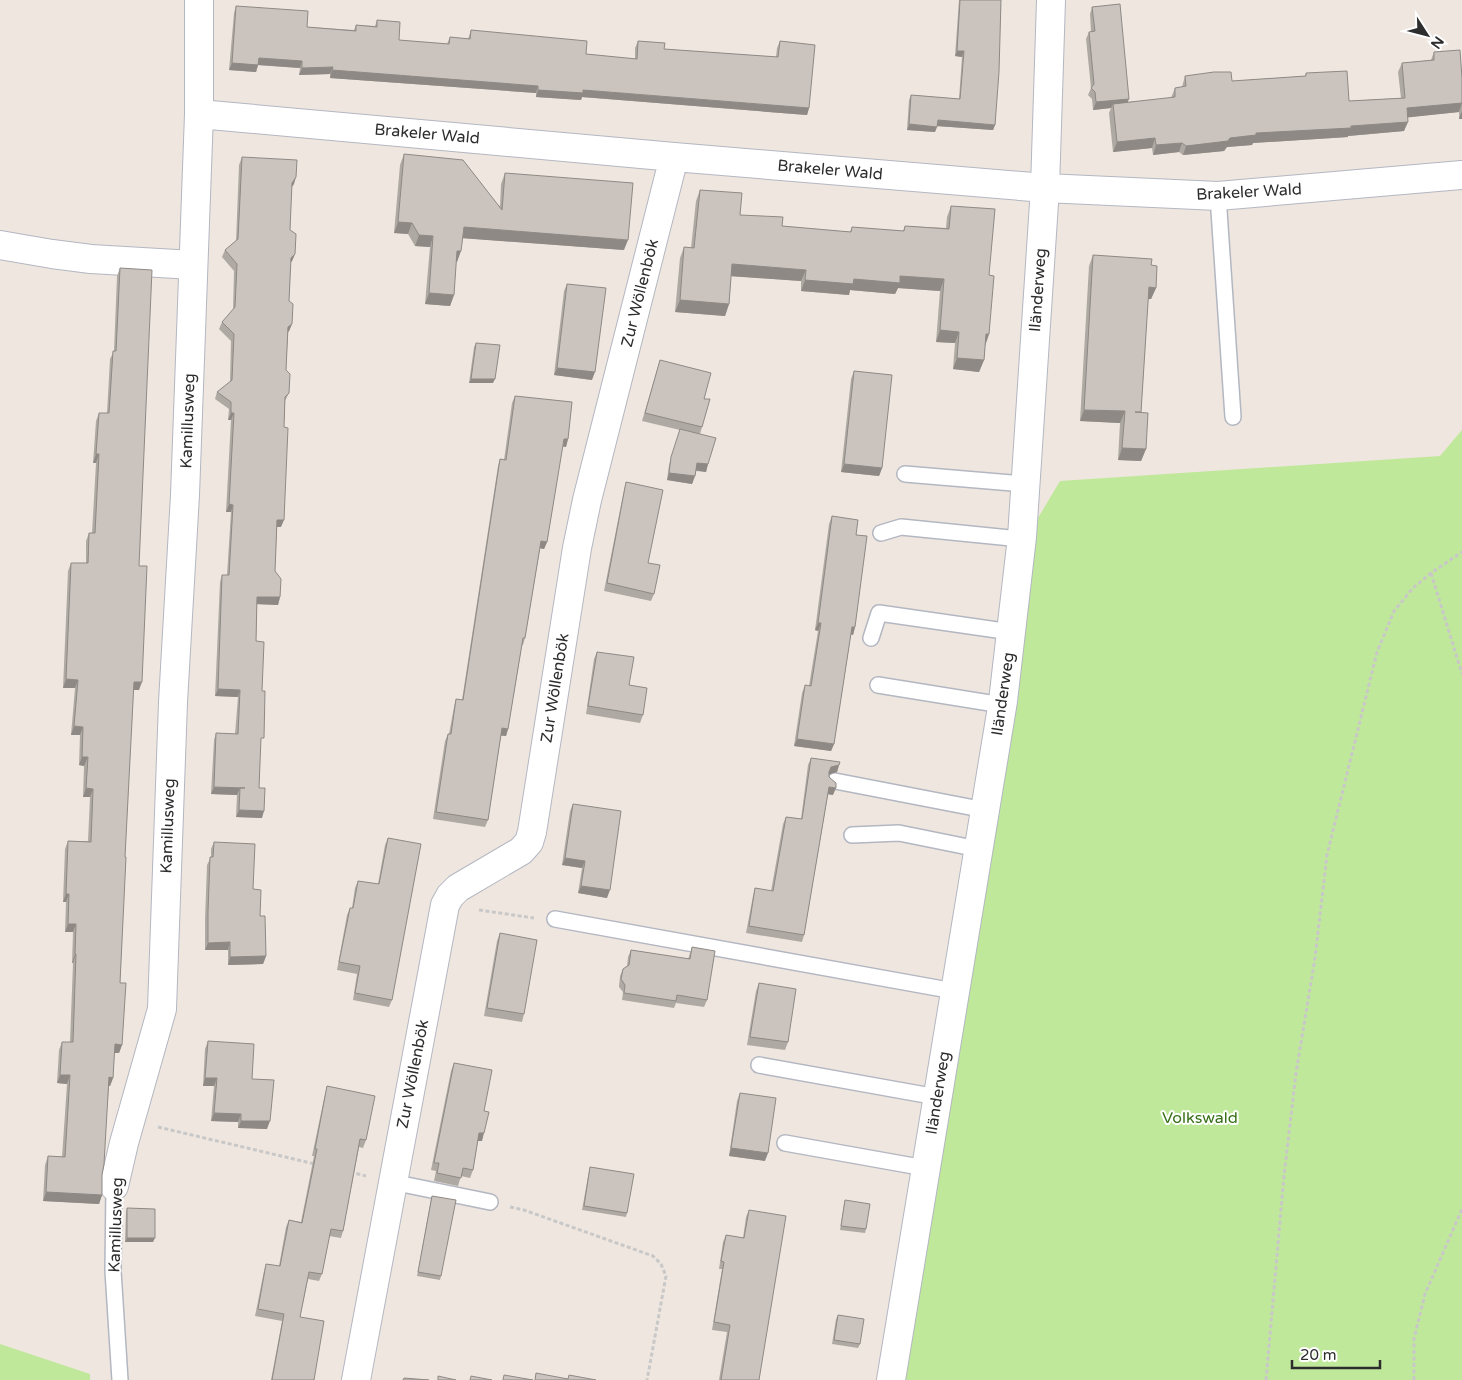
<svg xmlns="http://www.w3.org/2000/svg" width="1462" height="1380" font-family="'Varela Round',sans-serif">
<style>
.green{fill:#c0e89a}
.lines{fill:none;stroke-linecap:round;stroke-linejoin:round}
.service-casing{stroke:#b3b7c1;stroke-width:18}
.minor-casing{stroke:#b3b7c1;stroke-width:30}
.path{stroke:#c8c8c8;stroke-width:3;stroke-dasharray:4 2.5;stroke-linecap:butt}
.service{stroke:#fff;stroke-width:15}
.minor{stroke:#fff;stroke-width:28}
.wall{fill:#afa9a3}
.shaded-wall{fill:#8e8985}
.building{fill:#cbc4be;stroke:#8e8985}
.labels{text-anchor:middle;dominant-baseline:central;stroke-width:4;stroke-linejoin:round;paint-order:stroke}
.street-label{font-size:16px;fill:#2d2d2d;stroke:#fff}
.park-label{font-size:16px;fill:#377017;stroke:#fff}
</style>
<rect width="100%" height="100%" fill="#efe6df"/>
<!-- green -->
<path class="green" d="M 1462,430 L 1462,1380 L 893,1380 L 1026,538 L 1060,481 L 1440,456 Z
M 0,1344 L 90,1374 L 90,1380 L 0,1380 Z"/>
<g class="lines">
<!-- service casing -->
<g class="service-casing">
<path id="service" d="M 1218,196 L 1233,417
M 905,474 L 1025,484
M 881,533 L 901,527 L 1021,539
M 871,638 L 879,613 L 1011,632
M 878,685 L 1002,705
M 835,781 L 985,810
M 852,835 L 899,833 L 978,849
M 555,919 L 954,991
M 759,1065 L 937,1097
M 785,1143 L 925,1168
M 392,1182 L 490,1202
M 114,1186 L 113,1271 L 120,1380"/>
</g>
<!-- minor casing -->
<g class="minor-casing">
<path id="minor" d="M 199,114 L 674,157 L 1045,188 L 1218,196 L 1462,175
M 0,245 L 52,254 L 91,259 L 193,265
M 114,1186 L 124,1143 L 162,1009 L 173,702 L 185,495 L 199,114 L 199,0
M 356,1380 L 445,905 L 450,896 L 458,888 L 521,851 L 529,842 L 532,832 L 577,548 L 587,500 L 674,157
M 891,1380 L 1003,701 L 1022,537 L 1045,188 L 1051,0"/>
</g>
<!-- path -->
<path class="path" d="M 1431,573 L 1462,674
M 479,910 L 534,918
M 158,1127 L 315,1164
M 350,1172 L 366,1176
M 510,1207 L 524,1210 L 653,1256 L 661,1264 L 666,1276 L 647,1380
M 1266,1380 L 1284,1176 L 1296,1073 L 1315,958 L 1327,855 L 1377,652 L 1394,611 L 1413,588 L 1431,573 L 1462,552
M 1414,1380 L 1414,1339 L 1425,1294 L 1462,1209"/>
<!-- service -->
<use href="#service" class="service"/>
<!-- minor -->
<use href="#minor" class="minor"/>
</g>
<!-- wall -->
<path class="wall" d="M 959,0 L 1001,0 L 995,125 L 993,130 L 937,126 L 935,132 L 907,130 L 909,100 L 911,95 L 959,99 L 962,57 L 955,56 Z
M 236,6 L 307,27 L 354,30 L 356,25 L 375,26 L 377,20 L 399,40 L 447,44 L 450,37 L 468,39 L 471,30 L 586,54 L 635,59 L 635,48 L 638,41 L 664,49 L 776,57 L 777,48 L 780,41 L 809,108 L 807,115 L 582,97 L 581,100 L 536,97 L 536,93 L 330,78 L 330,74 L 299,75 L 300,68 L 258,65 L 256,72 L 229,70 L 234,13 Z
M 1092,7 L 1128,102 L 1171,98 L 1175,88 L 1182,87 L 1185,76 L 1232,81 L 1305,76 L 1306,73 L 1349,101 L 1401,98 L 1398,72 L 1402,63 L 1431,60 L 1434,52 L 1462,78 L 1462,119 L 1459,119 L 1459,112 L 1408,117 L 1404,131 L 1348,136 L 1348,137 L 1253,143 L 1252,145 L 1227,147 L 1224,151 L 1183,155 L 1179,152 L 1153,155 L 1152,148 L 1113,152 L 1109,113 L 1111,108 L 1093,110 L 1092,99 L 1088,95 L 1091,88 L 1086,39 L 1089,32 L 1091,32 L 1090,14 Z
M 404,154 L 500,206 L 501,184 L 505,173 L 624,250 L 463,238 L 457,262 L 456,262 L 454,295 L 450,306 L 425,304 L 430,247 L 415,246 L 408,234 L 394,233 L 400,165 Z
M 242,157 L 294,184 L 291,187 L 290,230 L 295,254 L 292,261 L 290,263 L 289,301 L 292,324 L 289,331 L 288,332 L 286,370 L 289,393 L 285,401 L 284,427 L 281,527 L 277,527 L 275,571 L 280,597 L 278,605 L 257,604 L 256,641 L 262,691 L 259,788 L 262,818 L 236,817 L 237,795 L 211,794 L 214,740 L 216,733 L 235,734 L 238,697 L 215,696 L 220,582 L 222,575 L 227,575 L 231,512 L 226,512 L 231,420 L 228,420 L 229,409 L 215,399 L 217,392 L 230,382 L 231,341 L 219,329 L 222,322 L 233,310 L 234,271 L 222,257 L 225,250 L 236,241 L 239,165 Z
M 700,190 L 740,215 L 782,226 L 850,232 L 852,227 L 903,231 L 905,226 L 946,228 L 947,217 L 951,206 L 989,275 L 989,334 L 985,346 L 984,360 L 979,372 L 953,369 L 955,343 L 936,342 L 940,291 L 898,288 L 895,294 L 850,290 L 849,295 L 801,291 L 801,281 L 731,276 L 729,304 L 725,316 L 675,312 L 680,258 L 684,247 L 691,248 L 696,201 Z
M 1093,255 L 1151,265 L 1156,288 L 1151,299 L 1148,299 L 1141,412 L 1146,449 L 1141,461 L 1118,460 L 1120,423 L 1080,421 L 1089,266 Z
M 120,268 L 139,566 L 139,690 L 133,690 L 125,857 L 120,983 L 122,1045 L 119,1053 L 114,1053 L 113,1078 L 110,1086 L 109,1086 L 102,1175 L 102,1195 L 99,1204 L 43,1201 L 45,1165 L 48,1156 L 62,1157 L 67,1084 L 57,1083 L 59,1050 L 62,1042 L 70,1042 L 73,963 L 72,963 L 73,932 L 65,932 L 66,902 L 63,902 L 65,849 L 68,841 L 88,841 L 90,797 L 83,797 L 84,766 L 79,765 L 80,735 L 71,735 L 75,688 L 63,688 L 68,571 L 71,563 L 86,563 L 86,541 L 89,533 L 92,533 L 96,463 L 93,463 L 96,421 L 99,413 L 107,413 L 110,359 L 114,351 L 117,276 Z
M 567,284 L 592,380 L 554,375 L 564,291 Z
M 476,343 L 493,383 L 469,383 L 474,347 Z
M 660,360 L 704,399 L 702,427 L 700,434 L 708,464 L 706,472 L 696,471 L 695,476 L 692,484 L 667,480 L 669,465 L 680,430 L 642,421 Z
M 854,371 L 882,468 L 879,476 L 841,472 L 851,379 Z
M 515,396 L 568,439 L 566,447 L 562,446 L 547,542 L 544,549 L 540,548 L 525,638 L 523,645 L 522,645 L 508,729 L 506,736 L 501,736 L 488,820 L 485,827 L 433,819 L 445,741 L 448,734 L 449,734 L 454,707 L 456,699 L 462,700 L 498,466 L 500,459 L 504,460 L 512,403 Z
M 626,482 L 648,563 L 654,594 L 651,601 L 604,591 L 624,490 Z
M 832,516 L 856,535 L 855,627 L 853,635 L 851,634 L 834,744 L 831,751 L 794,746 L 802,693 L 805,685 L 809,686 L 818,631 L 815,630 L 829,524 Z
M 597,652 L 629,685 L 643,715 L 640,723 L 586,714 L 594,659 Z
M 811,758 L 839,765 L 837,772 L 829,774 L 833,795 L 828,794 L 804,935 L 802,942 L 746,933 L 753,896 L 755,888 L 771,891 L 783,824 L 786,817 L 801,819 L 808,765 Z
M 573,804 L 607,898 L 578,893 L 582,868 L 562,865 L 570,811 Z
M 388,838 L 392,1000 L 389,1007 L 353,1000 L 357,974 L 337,970 L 347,915 L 350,908 L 352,908 L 355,888 L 358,881 L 378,884 L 385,845 Z
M 214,842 L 253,889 L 260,916 L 266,956 L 263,964 L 228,965 L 228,950 L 205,950 L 205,920 L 207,865 L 211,857 L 211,849 Z
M 500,933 L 524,1014 L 522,1022 L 484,1016 L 497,941 Z
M 692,947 L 707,1000 L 704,1007 L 676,1003 L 674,1008 L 622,1000 L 623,992 L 619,987 L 620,976 L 623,969 L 627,966 L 628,957 L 631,950 L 688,959 Z
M 759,983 L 788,1042 L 785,1050 L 747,1045 L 756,991 Z
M 208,1041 L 252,1079 L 267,1129 L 238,1128 L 238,1122 L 211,1121 L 214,1086 L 203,1086 L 205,1049 Z
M 454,1063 L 484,1111 L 482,1141 L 478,1141 L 473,1170 L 470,1178 L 461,1176 L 458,1186 L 434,1181 L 436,1171 L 431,1170 L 451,1071 Z
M 327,1086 L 366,1140 L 363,1148 L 359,1147 L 343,1231 L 341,1238 L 329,1236 L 322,1274 L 319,1281 L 308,1279 L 300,1317 L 314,1380 L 271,1380 L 282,1321 L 255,1316 L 264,1271 L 266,1264 L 279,1266 L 286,1227 L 289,1220 L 301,1222 L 314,1156 L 312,1156 L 325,1094 Z
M 740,1093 L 765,1161 L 729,1156 L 737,1101 Z
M 590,1167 L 627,1213 L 626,1217 L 582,1210 L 589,1171 Z
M 432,1196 L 441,1276 L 440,1280 L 417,1276 L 431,1199 Z
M 845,1200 L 866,1229 L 865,1233 L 840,1230 L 844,1204 Z
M 127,1208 L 153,1242 L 125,1242 L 126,1212 Z
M 749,1210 L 759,1380 L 719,1380 L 727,1332 L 712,1330 L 722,1269 L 719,1269 L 723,1242 L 726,1235 L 743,1238 L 746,1217 Z
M 838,1315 L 860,1344 L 858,1348 L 832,1344 L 836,1319 Z"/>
<!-- shaded-wall -->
<path class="shaded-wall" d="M 957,51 L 964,51 L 962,57 L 955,56 Z
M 259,58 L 302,61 L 300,68 L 258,65 L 256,72 L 229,70 L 232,63 Z
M 333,67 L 330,74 L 299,75 L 302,68 Z
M 332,70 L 538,86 L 536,93 L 330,78 Z
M 538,90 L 583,90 L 809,108 L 807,115 L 582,97 L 581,100 L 536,97 Z
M 1129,99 L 1126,106 L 1113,104 L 1111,108 L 1093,110 L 1096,102 Z
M 1462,103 L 1459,112 L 1403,118 L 1407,108 Z
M 1462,111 L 1462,119 L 1459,119 Z
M 938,120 L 995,125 L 993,130 L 936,126 Z
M 1408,122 L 1404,131 L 1348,136 L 1348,137 L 1253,143 L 1252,145 L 1227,147 L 1224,151 L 1183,155 L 1186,146 L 1256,133 Z
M 909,124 L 937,127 L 935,132 L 907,130 Z
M 1155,138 L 1152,148 L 1113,152 L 1117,142 Z
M 1182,143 L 1179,152 L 1153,155 L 1156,145 Z
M 296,177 L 294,184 L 289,191 L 292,183 Z
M 398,222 L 412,223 L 408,234 L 394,233 Z
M 464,227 L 628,240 L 624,250 L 460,238 Z
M 419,235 L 433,236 L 430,247 L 415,246 Z
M 457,251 L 461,251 L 457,262 L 453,262 Z
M 295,254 L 292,261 L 288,265 L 291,258 Z
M 732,264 L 806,270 L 801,281 L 728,276 Z
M 900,276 L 944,279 L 940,291 L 898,288 L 895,294 L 850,290 L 849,295 L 801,291 L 805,280 L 854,279 Z
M 1149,287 L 1156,288 L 1151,299 L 1145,299 Z
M 429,293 L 454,295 L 450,306 L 425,304 Z
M 680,300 L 729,304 L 725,316 L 675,312 Z
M 292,324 L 289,331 L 285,335 L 288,327 Z
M 940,330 L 959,332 L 955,343 L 936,342 Z
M 986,334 L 989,334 L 985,346 Z
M 957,358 L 984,360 L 979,372 L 953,369 Z
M 557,368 L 595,372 L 592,380 L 554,375 Z
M 471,379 L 495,379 L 493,383 L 469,383 Z
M 1084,410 L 1125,411 L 1120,423 L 1080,421 Z
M 231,413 L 234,413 L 231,420 L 228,420 Z
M 564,439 L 568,439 L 566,447 L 561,446 Z
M 1122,448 L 1146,449 L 1141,461 L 1118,460 Z
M 96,454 L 99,454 L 96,463 L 93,463 Z
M 697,463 L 708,464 L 706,472 L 694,470 Z
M 844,464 L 882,468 L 879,476 L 841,472 Z
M 669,473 L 695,476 L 692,484 L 667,480 Z
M 229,504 L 233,505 L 231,512 L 226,512 Z
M 277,520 L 284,520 L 281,527 L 274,527 Z
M 541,541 L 547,542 L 544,549 L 539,548 Z
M 257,597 L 280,597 L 278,605 L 254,604 Z
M 818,623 L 821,623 L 818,631 L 815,630 Z
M 852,627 L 855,627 L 853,635 L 850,634 Z
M 66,679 L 78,680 L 75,688 L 63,688 Z
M 134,682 L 142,682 L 139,690 L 130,690 Z
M 218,689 L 240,690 L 238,697 L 215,696 Z
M 74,726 L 83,727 L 80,735 L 71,735 Z
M 502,728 L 508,729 L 506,736 L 500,735 Z
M 797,739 L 834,744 L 831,751 L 794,746 Z
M 82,757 L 88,757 L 84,766 L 79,765 Z
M 839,765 L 837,772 L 828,775 L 829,772 L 831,767 Z
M 214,787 L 245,788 L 240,788 L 237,795 L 211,794 Z
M 829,787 L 836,788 L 833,795 L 827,794 Z
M 86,788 L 93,789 L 90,797 L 83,797 Z
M 239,810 L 264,811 L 262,818 L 236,817 Z
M 565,858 L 585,861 L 582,868 L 562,865 Z
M 581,886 L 610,890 L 607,898 L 578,893 Z
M 66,894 L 69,894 L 66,902 L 63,902 Z
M 68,924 L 76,924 L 73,932 L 65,932 Z
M 230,942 L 228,950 L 205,950 L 208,943 Z
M 75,954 L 76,954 L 73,963 L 72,963 Z
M 266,956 L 263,964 L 228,965 L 230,957 Z
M 115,1044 L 122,1045 L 119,1053 L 111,1053 Z
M 60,1075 L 70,1075 L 67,1084 L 57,1083 Z
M 109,1077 L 113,1078 L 110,1086 L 106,1086 Z
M 205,1078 L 217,1078 L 214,1086 L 203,1086 Z
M 214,1113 L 241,1114 L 238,1122 L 211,1121 Z
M 241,1121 L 270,1121 L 267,1129 L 238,1128 Z
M 479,1133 L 484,1133 L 482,1141 L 477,1141 Z
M 731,1148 L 768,1153 L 765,1161 L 729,1156 Z
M 46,1192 L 102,1195 L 99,1204 L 43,1201 Z
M 127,1238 L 155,1238 L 153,1242 L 125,1242 Z"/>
<!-- building -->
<path class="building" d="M 960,0 L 1001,0 L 999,72 L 995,125 L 938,120 L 937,127 L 909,124 L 911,95 L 960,99 L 964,51 L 957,51 Z
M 1120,4 L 1129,99 L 1096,102 L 1095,92 L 1091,88 L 1094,84 L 1089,32 L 1095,31 L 1092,7 Z
M 236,6 L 308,11 L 307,27 L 356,31 L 356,25 L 377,27 L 377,20 L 400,22 L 399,40 L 449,44 L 450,37 L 470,39 L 471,30 L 587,41 L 586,54 L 637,59 L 638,41 L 665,43 L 664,49 L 778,57 L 780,41 L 815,45 L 809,108 L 583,90 L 583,93 L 538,90 L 538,86 L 332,70 L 333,67 L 302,68 L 302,61 L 259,58 L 258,65 L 232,63 Z
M 1460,50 L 1462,78 L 1462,103 L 1407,108 L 1408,122 L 1351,126 L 1351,128 L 1256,133 L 1256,135 L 1230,138 L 1228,141 L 1186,146 L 1182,143 L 1156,145 L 1155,138 L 1117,142 L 1113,104 L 1175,97 L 1175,88 L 1186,86 L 1185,76 L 1214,72 L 1231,72 L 1232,81 L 1306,76 L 1306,73 L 1347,71 L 1349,101 L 1405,98 L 1402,63 L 1434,60 L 1434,52 Z
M 404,154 L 463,160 L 502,210 L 505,173 L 633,183 L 628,240 L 464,227 L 461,251 L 457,251 L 454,295 L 429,293 L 433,236 L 419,235 L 412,223 L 398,222 Z
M 242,157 L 297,160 L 296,177 L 292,183 L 290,230 L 296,234 L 295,254 L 291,258 L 289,301 L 293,304 L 292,324 L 288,327 L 286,370 L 290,374 L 289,393 L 285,397 L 284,427 L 288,428 L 284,520 L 277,520 L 275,571 L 281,579 L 280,597 L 257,597 L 256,641 L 264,642 L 262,691 L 265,691 L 264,738 L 261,738 L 259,788 L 265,788 L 264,811 L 239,810 L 240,788 L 245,788 L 214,787 L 216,733 L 238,734 L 240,690 L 218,689 L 222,575 L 229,575 L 233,505 L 229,504 L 234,413 L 231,413 L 231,402 L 217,392 L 232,380 L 234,334 L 222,322 L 235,307 L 237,264 L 225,250 L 238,239 Z
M 700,190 L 742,193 L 740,215 L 783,217 L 782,226 L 851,232 L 852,227 L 904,231 L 905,226 L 949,229 L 951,206 L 995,209 L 989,275 L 994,276 L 989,334 L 986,334 L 984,360 L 957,358 L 959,332 L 940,330 L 944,279 L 900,276 L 900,283 L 854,279 L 853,284 L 805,280 L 806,270 L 732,264 L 729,304 L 680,300 L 684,247 L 694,248 Z
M 1093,255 L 1152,259 L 1151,265 L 1157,266 L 1156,288 L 1149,287 L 1141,412 L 1135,412 L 1148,413 L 1146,449 L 1122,448 L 1125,411 L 1084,410 Z
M 120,268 L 152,270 L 139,566 L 147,566 L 142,682 L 134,682 L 125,857 L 126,857 L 120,983 L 126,983 L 122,1045 L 115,1044 L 113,1078 L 109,1077 L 104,1164 L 102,1175 L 102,1195 L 46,1192 L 48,1156 L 65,1157 L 70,1075 L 60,1075 L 62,1042 L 73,1042 L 76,954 L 75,954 L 76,924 L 68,924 L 69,894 L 66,894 L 68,841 L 91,842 L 93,789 L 86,788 L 88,757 L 82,757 L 83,727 L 74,726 L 78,680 L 66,679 L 71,563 L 88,563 L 89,533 L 95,533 L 99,454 L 96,454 L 99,413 L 109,413 L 113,351 L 116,351 Z
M 567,284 L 606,288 L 595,372 L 557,368 Z
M 476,343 L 500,345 L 495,379 L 471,379 Z
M 660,360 L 711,373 L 704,399 L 710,399 L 702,427 L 645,413 Z
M 854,371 L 892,375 L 882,468 L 844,464 Z
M 515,396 L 572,402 L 568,439 L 564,439 L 547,542 L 541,541 L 525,638 L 523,638 L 508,729 L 502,728 L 488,820 L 436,812 L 448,734 L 451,734 L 456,699 L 463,700 L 500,459 L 506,460 Z
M 680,429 L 716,438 L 708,464 L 697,463 L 695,476 L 669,473 L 671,457 Z
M 626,482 L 663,490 L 648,563 L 660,565 L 654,594 L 607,583 Z
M 832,516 L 858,520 L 856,535 L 867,536 L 855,627 L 852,627 L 834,744 L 797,739 L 805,685 L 811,686 L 821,623 L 818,623 Z
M 597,652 L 634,657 L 629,685 L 647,688 L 643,715 L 588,706 Z
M 811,758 L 840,762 L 839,765 L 831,767 L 829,772 L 829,777 L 836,783 L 836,788 L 829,787 L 804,935 L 749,926 L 755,888 L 773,891 L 786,817 L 802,819 Z
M 573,804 L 621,811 L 610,890 L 581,886 L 585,861 L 565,858 Z
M 388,838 L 421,844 L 392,1000 L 355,993 L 360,966 L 339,962 L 350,908 L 353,908 L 358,881 L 379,884 Z
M 214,842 L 255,844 L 253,889 L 261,890 L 260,916 L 265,916 L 266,956 L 230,957 L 230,942 L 208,943 L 208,912 L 210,857 L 213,857 Z
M 500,933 L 537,940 L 524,1014 L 487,1008 Z
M 692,947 L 715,951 L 707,1000 L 677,995 L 676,1001 L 624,993 L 625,985 L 621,979 L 623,969 L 629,965 L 631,950 L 690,959 Z
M 759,983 L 796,989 L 788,1042 L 750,1037 Z
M 208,1041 L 254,1044 L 252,1079 L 274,1080 L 270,1121 L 241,1121 L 241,1114 L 214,1113 L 217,1078 L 205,1078 Z
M 454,1063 L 492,1070 L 484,1111 L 489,1112 L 484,1133 L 479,1133 L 473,1170 L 463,1168 L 461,1178 L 437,1173 L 439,1163 L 434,1163 Z
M 327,1086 L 375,1096 L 366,1140 L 360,1139 L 343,1231 L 331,1229 L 322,1274 L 309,1272 L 300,1317 L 324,1321 L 314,1380 L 272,1380 L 284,1314 L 258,1309 L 266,1264 L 280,1266 L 289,1220 L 302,1223 L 317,1149 L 315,1149 Z
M 740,1093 L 776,1098 L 768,1153 L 731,1148 Z
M 590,1167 L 634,1174 L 627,1213 L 584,1206 Z
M 432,1196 L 456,1200 L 441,1276 L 418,1272 Z
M 845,1200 L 870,1204 L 866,1229 L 841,1226 Z
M 127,1208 L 155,1209 L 155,1238 L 127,1238 Z
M 749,1210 L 786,1216 L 759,1380 L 721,1380 L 730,1325 L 714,1322 L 724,1262 L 721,1261 L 726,1235 L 744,1238 Z
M 838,1315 L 864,1319 L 860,1344 L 834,1340 Z
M 536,1373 L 568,1379 L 569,1375 L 596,1380 L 535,1380 Z
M 504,1375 L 533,1380 L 503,1380 Z
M 438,1376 L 456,1380 L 438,1380 Z
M 471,1376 L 492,1380 L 470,1380 Z
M 404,1378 L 429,1380 L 403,1380 Z"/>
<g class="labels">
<!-- street labels -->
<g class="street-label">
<text transform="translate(427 134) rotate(5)">Brakeler Wald</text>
<text transform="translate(830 170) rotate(5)">Brakeler Wald</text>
<text transform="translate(1249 192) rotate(-3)">Brakeler Wald</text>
<text transform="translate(1038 290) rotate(-86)">Iländerweg</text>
<text transform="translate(640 293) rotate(-76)">Zur Wöllenbök</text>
<text transform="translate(188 421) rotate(-88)">Kamillusweg</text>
<text transform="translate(555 688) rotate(-81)">Zur Wöllenbök</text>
<text transform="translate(1003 694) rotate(-82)">Iländerweg</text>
<text transform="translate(168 826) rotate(-88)">Kamillusweg</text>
<text transform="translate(413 1074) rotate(-79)">Zur Wöllenbök</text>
<text transform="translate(938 1093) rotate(-81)">Iländerweg</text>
<text transform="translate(116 1225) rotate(-88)">Kamillusweg</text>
</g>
<!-- park labels -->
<g class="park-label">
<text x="1200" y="1118">Volkswald</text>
</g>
</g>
<!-- north arrow -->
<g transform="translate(1427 35) rotate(126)" stroke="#ffffff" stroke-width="4" paint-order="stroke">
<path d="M0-4L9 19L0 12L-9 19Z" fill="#2d2d2d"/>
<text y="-8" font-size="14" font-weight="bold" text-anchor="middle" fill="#2d2d2d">N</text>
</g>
<!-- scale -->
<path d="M1292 1360v8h88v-8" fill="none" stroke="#2d2d2d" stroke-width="2.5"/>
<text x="1300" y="1360" font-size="15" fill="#2d2d2d" stroke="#ffffff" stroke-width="4" paint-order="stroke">20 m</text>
</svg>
